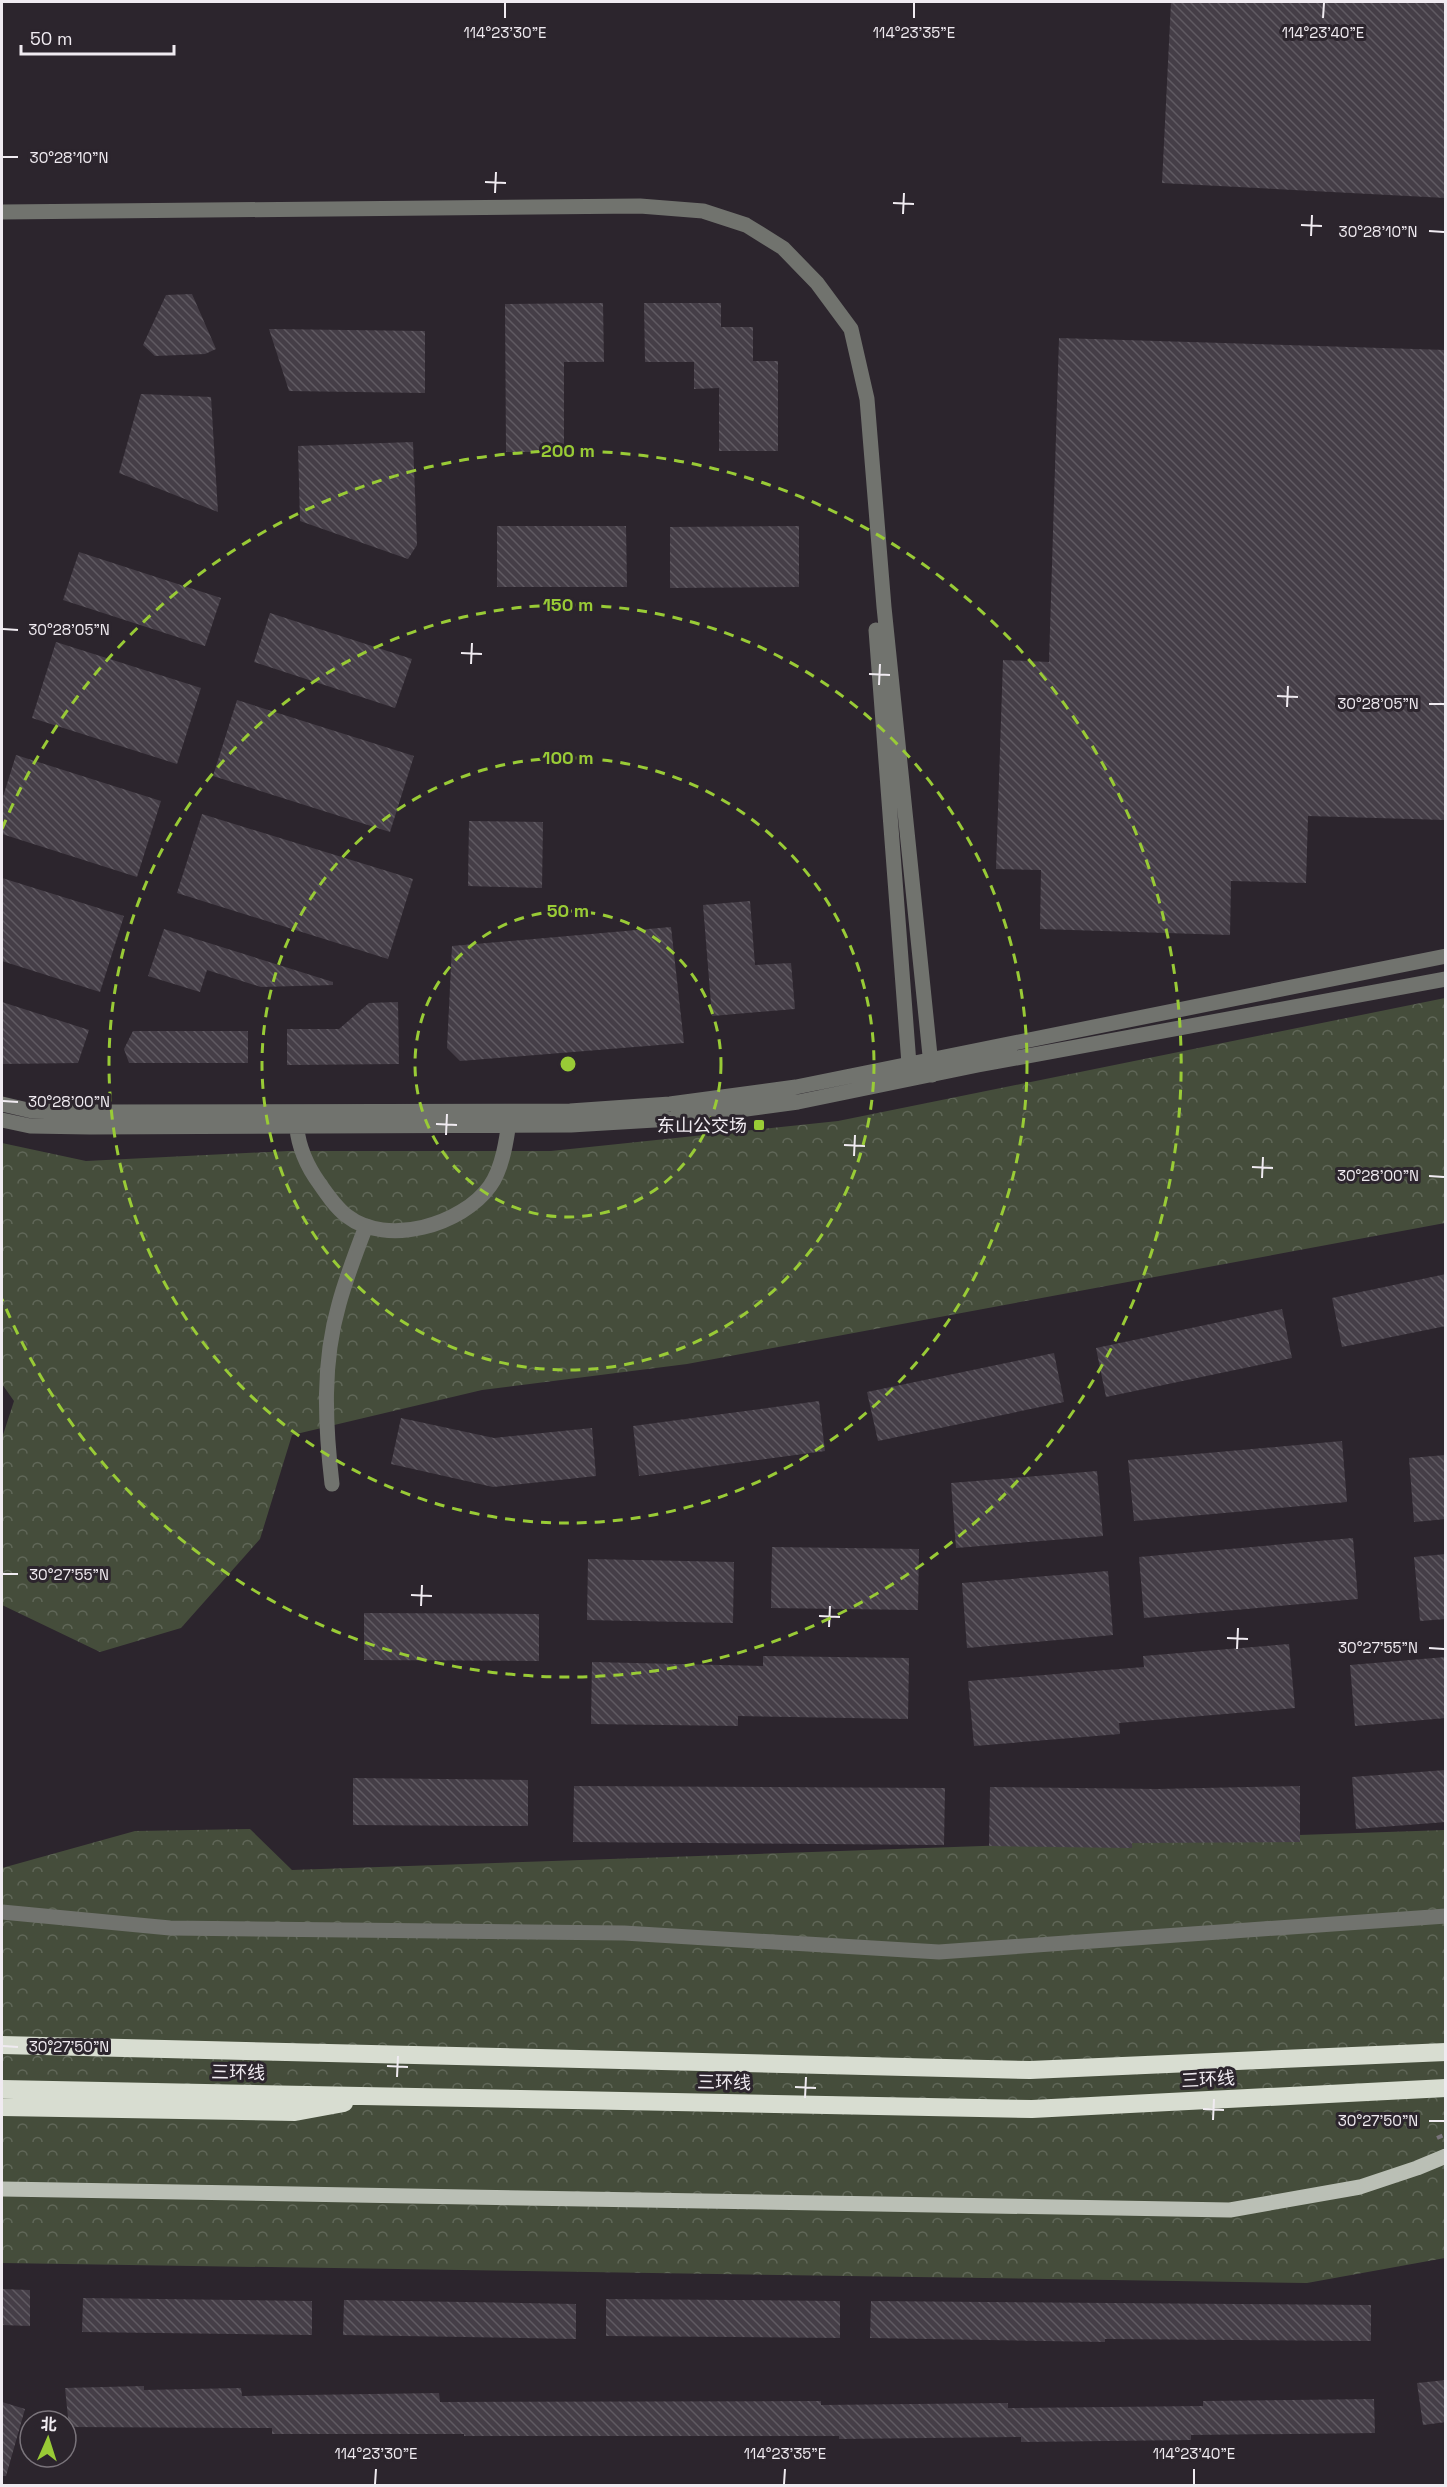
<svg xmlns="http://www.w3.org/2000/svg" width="1447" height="2487" font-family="'Space Grotesk','Noto Sans SC',sans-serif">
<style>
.forest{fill:url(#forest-crowns)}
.building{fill:url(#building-back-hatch)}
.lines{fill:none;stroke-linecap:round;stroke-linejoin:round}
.path{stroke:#79737a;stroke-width:4;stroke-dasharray:6 3;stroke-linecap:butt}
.minor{stroke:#71736e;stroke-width:15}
.major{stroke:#babfb5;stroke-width:15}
.highway{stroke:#d8ddd1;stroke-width:18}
.ticks{fill:none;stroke:#f0ebf1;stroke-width:2}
.ring{fill:none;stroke:#99cb36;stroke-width:3;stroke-dasharray:10 8}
.poi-dot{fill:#99cb36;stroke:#2c252d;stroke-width:2}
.labels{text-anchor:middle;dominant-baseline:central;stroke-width:6;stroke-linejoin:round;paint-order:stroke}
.poi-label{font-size:18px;fill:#f0ebf1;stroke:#2c252d;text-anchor:end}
.street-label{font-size:18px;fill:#f0ebf1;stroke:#2c252d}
.ticks-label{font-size:15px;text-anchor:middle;fill:#f0ebf1;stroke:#2c252d;stroke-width:6;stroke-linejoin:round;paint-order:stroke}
.centre{fill:#99cb36;stroke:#2c252d;stroke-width:3}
.ring-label{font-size:18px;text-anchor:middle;font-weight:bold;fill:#99cb36;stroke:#2c252d;stroke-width:6;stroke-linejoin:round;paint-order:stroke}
</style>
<defs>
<pattern id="forest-crowns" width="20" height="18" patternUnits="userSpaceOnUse" patternTransform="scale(1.5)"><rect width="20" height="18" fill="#454d3b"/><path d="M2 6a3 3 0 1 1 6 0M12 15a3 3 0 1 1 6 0" fill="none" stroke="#606758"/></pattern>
<pattern id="building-back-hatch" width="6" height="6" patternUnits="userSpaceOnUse" patternTransform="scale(1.5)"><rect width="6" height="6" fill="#453e47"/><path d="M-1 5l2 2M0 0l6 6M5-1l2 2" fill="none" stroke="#605a62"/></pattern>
</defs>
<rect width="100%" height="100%" fill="#2c252d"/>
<!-- forest -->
<path class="forest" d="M 1445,998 L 1445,1223 L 687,1364 L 482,1390 L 292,1435 L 260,1539 L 181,1628 L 100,1652 L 2,1605 L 2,1438 L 14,1401 L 2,1384 L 2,1143 L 86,1161 L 288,1151 L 551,1151 L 838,1121 Z
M 250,1829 L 292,1870 L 1445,1830 L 1445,2258 L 1307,2283 L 2,2263 L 2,1868 L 135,1831 Z"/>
<!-- building -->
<path class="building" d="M 1171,2 L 1446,2 L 1446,198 L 1162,183 Z
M 192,294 L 216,349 L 205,354 L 155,356 L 143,345 L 166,295 Z
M 603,303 L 604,362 L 564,362 L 564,452 L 506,452 L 505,304 Z
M 644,303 L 721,303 L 721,327 L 753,327 L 753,361 L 778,361 L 778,451 L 719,451 L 719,388 L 694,389 L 694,362 L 645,362 Z
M 269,329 L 425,331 L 425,393 L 289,391 Z
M 1059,338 L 1446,350 L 1446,820 L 1308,816 L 1306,883 L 1231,881 L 1230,935 L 1040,929 L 1041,870 L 996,869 L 1003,660 L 1049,662 Z
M 141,394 L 211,397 L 218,512 L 119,473 Z
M 413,442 L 417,545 L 408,559 L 300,521 L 298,446 Z
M 497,526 L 626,526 L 627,587 L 497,587 Z
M 799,526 L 799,587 L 670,588 L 670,527 Z
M 79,552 L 221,598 L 205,646 L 63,600 Z
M 270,613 L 412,659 L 395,708 L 254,662 Z
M 56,642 L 201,688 L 177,764 L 32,718 Z
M 237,700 L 414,756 L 390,832 L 213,776 Z
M 16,755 L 161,801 L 137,877 L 2,834 L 2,800 Z
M 202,814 L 413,879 L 388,959 L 177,893 Z
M 469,821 L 543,822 L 542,888 L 468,886 Z
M 2,878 L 124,916 L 100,992 L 2,961 Z
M 750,901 L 755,965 L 791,963 L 795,1009 L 712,1016 L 703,905 Z
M 671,927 L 684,1043 L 460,1061 L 447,1048 L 452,946 Z
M 164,929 L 333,982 L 333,985 L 261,987 L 207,970 L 200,992 L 148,976 Z
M 2,1002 L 89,1030 L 78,1063 L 2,1064 Z
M 398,1002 L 399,1064 L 287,1065 L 287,1029 L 339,1029 L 369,1003 Z
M 133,1031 L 248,1031 L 248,1063 L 129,1063 L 124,1049 Z
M 1446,1274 L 1446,1326 L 1342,1347 L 1332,1298 Z
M 1282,1309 L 1292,1358 L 1106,1397 L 1096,1348 Z
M 1054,1353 L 1064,1402 L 878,1441 L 867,1392 Z
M 819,1401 L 825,1451 L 639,1476 L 633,1426 Z
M 401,1418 L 494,1438 L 592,1428 L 596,1476 L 493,1487 L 391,1464 Z
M 1342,1441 L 1347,1502 L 1134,1521 L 1128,1460 Z
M 1446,1455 L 1446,1519 L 1414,1522 L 1409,1458 Z
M 1097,1471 L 1103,1536 L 956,1548 L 951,1483 Z
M 1353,1538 L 1358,1599 L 1144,1618 L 1139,1557 Z
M 772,1547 L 919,1549 L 918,1610 L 771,1608 Z
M 1446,1554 L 1446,1619 L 1420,1621 L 1414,1557 Z
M 588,1559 L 734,1562 L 733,1623 L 587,1620 Z
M 1108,1571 L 1113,1635 L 967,1648 L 962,1583 Z
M 364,1613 L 539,1614 L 539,1661 L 364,1660 Z
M 1289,1644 L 1295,1708 L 1119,1723 L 1120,1734 L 974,1746 L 968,1681 L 1144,1667 L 1143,1656 Z
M 763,1656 L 909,1658 L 908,1719 L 738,1716 L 738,1726 L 591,1724 L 592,1662 L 763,1666 Z
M 1446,1657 L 1446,1718 L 1355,1726 L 1350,1665 Z
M 1446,1770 L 1446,1822 L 1356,1829 L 1352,1777 Z
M 353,1778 L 528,1780 L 528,1826 L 353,1825 Z
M 574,1786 L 945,1788 L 944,1845 L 573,1842 Z
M 1300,1786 L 1300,1842 L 1132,1843 L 1132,1848 L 989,1846 L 990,1787 L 1157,1789 Z
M 2,2289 L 30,2290 L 30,2326 L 2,2325 Z
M 83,2298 L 312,2301 L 312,2335 L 82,2332 Z
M 606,2299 L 840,2301 L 840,2338 L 606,2336 Z
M 344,2300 L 576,2304 L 576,2339 L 343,2335 Z
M 871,2301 L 1371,2305 L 1371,2341 L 1105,2339 L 1105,2342 L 870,2338 Z
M 1446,2380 L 1446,2422 L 1423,2425 L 1417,2383 Z
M 144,2386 L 144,2390 L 241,2388 L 242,2396 L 439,2393 L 440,2402 L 821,2401 L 821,2405 L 1008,2403 L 1008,2408 L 1203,2406 L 1203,2401 L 1374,2399 L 1375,2433 L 1191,2435 L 1191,2440 L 1021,2442 L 1021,2437 L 839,2439 L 839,2436 L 464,2436 L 464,2434 L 272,2434 L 272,2428 L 69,2427 L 65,2388 Z
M 2,2402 L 25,2409 L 6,2476 L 2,2476 Z"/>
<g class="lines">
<!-- path -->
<path class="path" d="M 1437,2138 L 1446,2134"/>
<!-- minor -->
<path class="minor" d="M 2,212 L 640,206 L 703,211 L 746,225 L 783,248 L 817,283 L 851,329 L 867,399 L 884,607 L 932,1075
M 876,630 L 909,1064 L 912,1078
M 2,1104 L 32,1111 L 90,1112 L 570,1111 L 670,1104 L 796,1087 L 1446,956
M 297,1117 C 295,1137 304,1160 315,1177 C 324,1190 334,1206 347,1216 C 387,1247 462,1225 490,1186 C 503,1168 507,1137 510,1115
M 2,1120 L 30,1126 L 90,1127 L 571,1125 L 672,1119 L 798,1102 L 978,1065 L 1446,979
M 332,1484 C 325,1424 322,1363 339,1304 C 346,1278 356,1252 366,1226
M 2,1912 L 170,1928 L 624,1933 L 939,1952 L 1446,1916"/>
<!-- major -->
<path class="major" d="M 2,2189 L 1230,2210 L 1360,2187 L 1417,2168 L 1446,2156"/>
<!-- highway -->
<path class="highway" d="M 2,2045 L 1030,2070 L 1446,2052
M 2,2089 L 1032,2109 L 1446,2088
M 2,2107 L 295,2112 L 344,2103"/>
</g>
<!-- ticks -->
<path class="ticks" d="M 505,18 L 505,3M 914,18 L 914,3M 1323,18 L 1324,3M 3,157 L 18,157M 485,182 L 506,183M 495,193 L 496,172M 893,203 L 914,204M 903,214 L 904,193M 1301,225 L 1322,226M 1429,231 L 1444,232M 1311,236 L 1312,215M 3,629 L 18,630M 461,653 L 482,654M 471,664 L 472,643M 869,674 L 890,675M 879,685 L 880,664M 1277,696 L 1298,697M 1429,704 L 1444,704M 1287,707 L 1288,686M 3,1101 L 18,1102M 436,1124 L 457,1125M 446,1135 L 447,1114M 844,1145 L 865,1146M 854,1156 L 855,1135M 1252,1167 L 1273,1168M 1429,1176 L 1444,1177M 1262,1178 L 1263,1157M 3,1574 L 18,1574M 411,1595 L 432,1596M 421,1606 L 422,1585M 819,1616 L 840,1617M 829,1627 L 830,1606M 1227,1638 L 1248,1639M 1429,1648 L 1444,1649M 1237,1649 L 1238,1628M 3,2046 L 18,2047M 387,2066 L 408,2067M 397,2077 L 398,2056M 795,2087 L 816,2088M 805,2098 L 806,2077M 1203,2109 L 1224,2110M 1213,2120 L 1214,2099M 1429,2121 L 1444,2121M 375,2484 L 376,2469M 784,2484 L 785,2469M 1194,2484 L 1194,2469"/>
<!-- distance rings -->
<g class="ring">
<circle cx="568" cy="1064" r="153"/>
<circle cx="568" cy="1064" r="306"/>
<circle cx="568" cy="1064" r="459"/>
<path d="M2 829A613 613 0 1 1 2 1299"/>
</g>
<!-- markers -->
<rect class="poi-dot" x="753" y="1119" width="12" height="12" rx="3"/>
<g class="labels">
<!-- poi labels -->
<g class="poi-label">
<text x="747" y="1125">东山公交场</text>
</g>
<!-- street labels -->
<g class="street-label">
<text transform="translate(238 2072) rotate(1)">三环线</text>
<text transform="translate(1208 2079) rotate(-3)">三环线</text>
<text transform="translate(724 2082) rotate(1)">三环线</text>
</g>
</g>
<g class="ticks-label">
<text x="505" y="38">114°23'30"E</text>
<text x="914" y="38">114°23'35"E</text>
<text x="1323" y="38">114°23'40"E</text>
<text x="69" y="163">30°28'10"N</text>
<text x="1378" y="237">30°28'10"N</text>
<text x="69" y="635">30°28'05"N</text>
<text x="1378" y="709">30°28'05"N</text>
<text x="69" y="1107">30°28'00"N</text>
<text x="1378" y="1181">30°28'00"N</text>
<text x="69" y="1580">30°27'55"N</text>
<text x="1378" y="1653">30°27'55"N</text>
<text x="69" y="2052">30°27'50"N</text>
<text x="1378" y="2126">30°27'50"N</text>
<text x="376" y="2459">114°23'30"E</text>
<text x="785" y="2459">114°23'35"E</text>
<text x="1194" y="2459">114°23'40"E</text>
</g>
<circle cx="568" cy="1064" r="9" class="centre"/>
<g class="ring-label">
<text x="568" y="457">200 m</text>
<text x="568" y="611">150 m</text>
<text x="568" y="764">100 m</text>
<text x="568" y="917">50 m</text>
</g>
<!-- border -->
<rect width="1447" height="2487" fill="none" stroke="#f0ebf1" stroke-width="6"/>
<!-- north arrow -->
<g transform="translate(48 2439) rotate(3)"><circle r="28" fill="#2c252d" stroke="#7a747b" stroke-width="1.5"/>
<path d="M0-4.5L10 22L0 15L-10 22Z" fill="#99cb36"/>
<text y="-9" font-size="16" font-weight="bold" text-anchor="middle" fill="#f0ebf1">北</text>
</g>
<!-- scale -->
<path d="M21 45v9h153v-9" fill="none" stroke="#f0ebf1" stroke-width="3"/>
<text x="30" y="45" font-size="18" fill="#f0ebf1" stroke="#2c252d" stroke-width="4.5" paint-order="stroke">50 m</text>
</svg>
